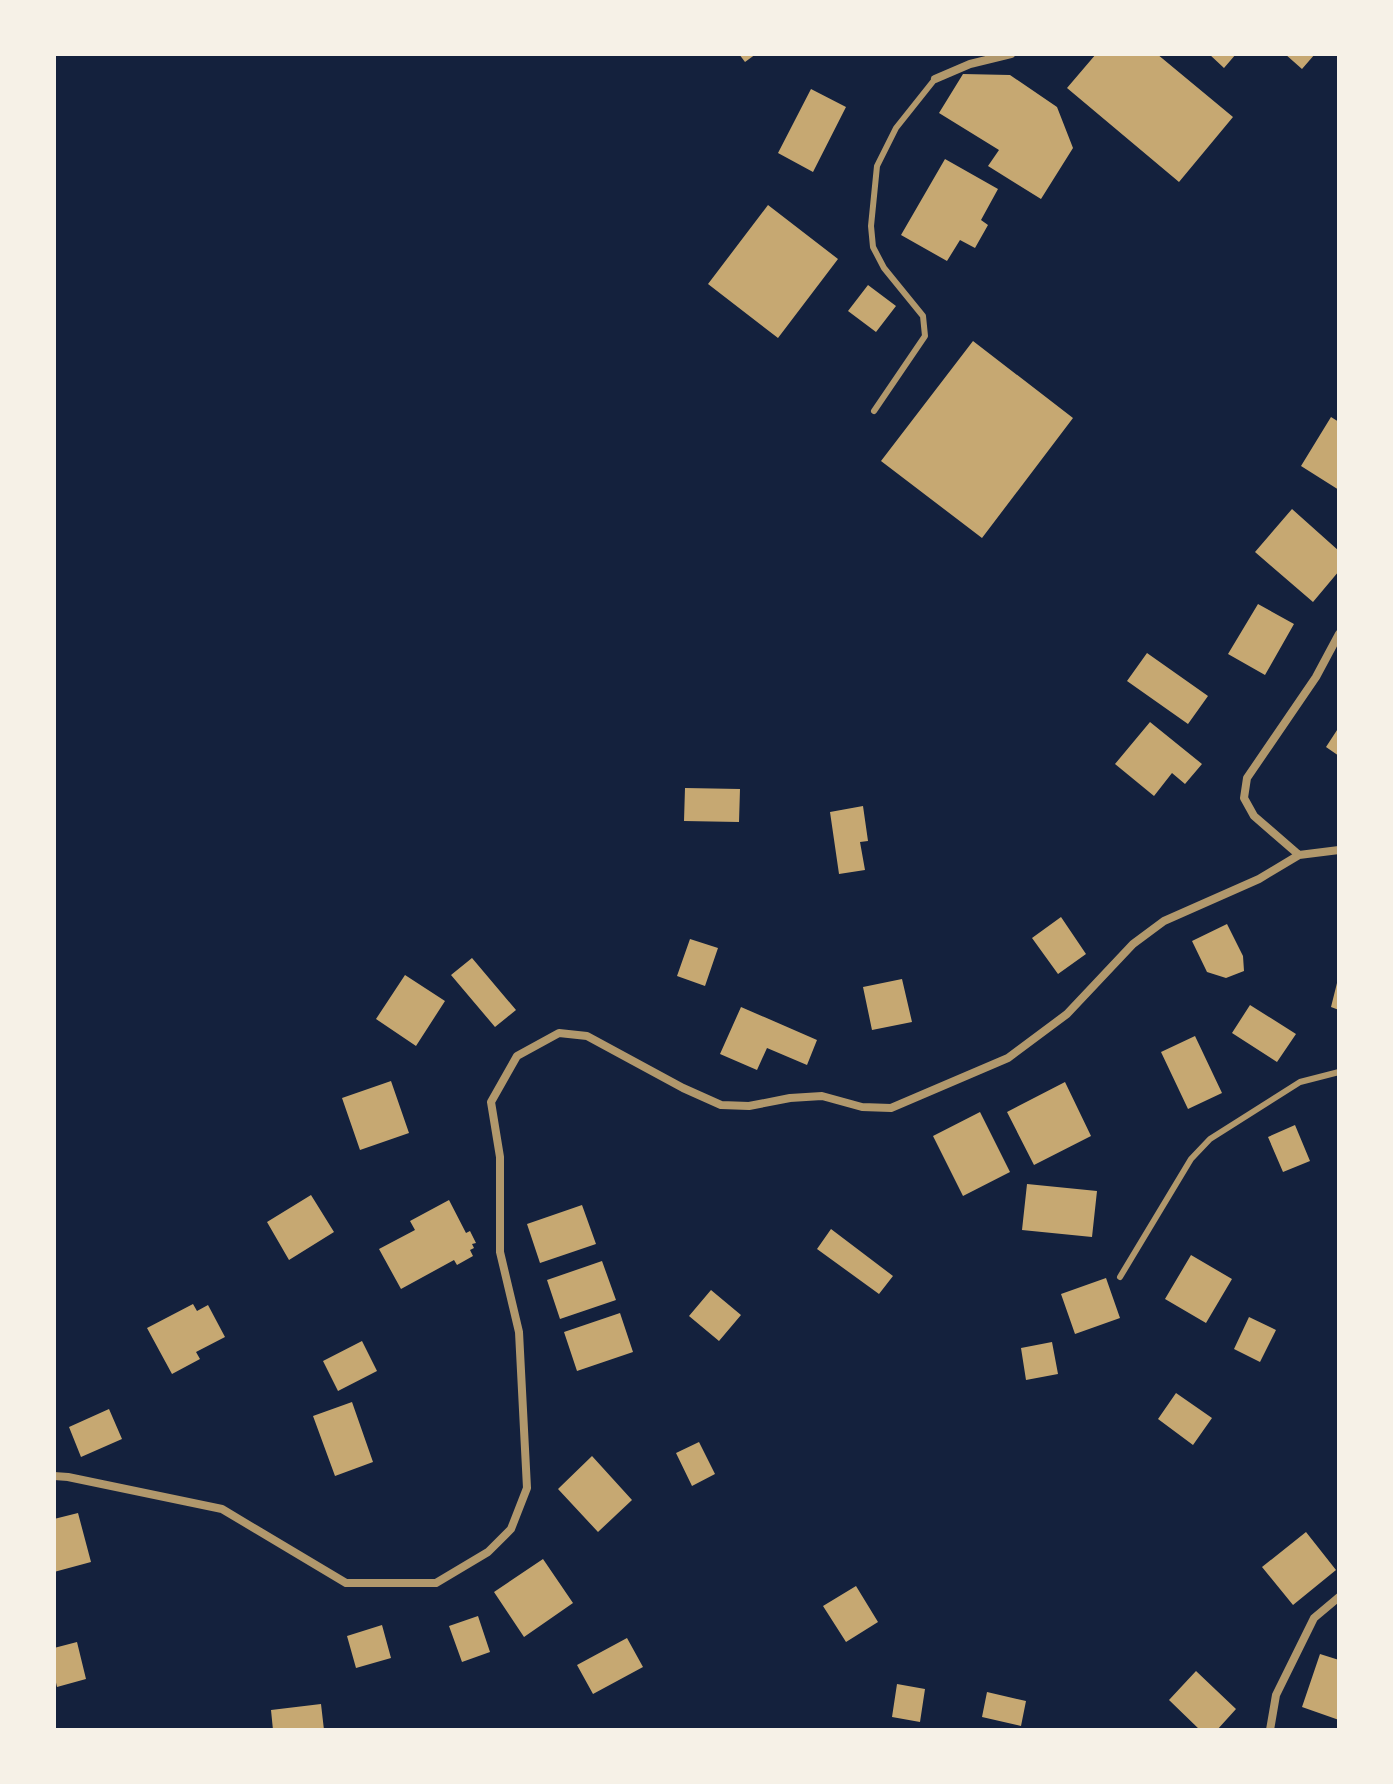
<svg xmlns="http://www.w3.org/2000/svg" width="1393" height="1784" font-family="Montserrat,sans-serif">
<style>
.building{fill:#c6a872}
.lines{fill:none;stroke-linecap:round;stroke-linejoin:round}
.service{stroke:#b1986c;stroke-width:6}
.minor{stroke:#b1986c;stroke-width:8}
</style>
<rect width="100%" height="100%" fill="#14213d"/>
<!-- building -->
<path class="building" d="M 739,54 L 756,54 L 745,62 Z
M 1096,54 L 1157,54 L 1233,117 L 1179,182 L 1067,88 Z
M 1209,54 L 1236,54 L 1224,68 Z
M 1285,54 L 1315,54 L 1302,69 Z
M 963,74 L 1010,75 L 1057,107 L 1073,148 L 1041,199 L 988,166 L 999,150 L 939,113 Z
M 811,89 L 846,107 L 813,172 L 778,153 Z
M 945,159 L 998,189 L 981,220 L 988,225 L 975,248 L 960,240 L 947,261 L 901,235 Z
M 768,205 L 838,259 L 778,338 L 708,284 Z
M 868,285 L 896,306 L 876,332 L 848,311 Z
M 973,341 L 1073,418 L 982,538 L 881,461 Z
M 1331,417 L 1339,422 L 1339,490 L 1301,466 Z
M 1292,509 L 1339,551 L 1339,571 L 1313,602 L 1255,552 Z
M 1258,604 L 1294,624 L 1265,675 L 1228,654 Z
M 1147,653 L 1208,696 L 1188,724 L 1127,681 Z
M 1150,722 L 1202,764 L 1185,784 L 1172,773 L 1154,796 L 1115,764 Z
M 1339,727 L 1339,756 L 1326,747 Z
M 685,788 L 740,789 L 739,822 L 684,821 Z
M 863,806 L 868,841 L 860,842 L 865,870 L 839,874 L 830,812 Z
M 1061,917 L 1086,954 L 1058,974 L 1032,938 Z
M 1227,924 L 1243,956 L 1244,971 L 1226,978 L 1207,972 L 1192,941 Z
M 690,939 L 718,948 L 705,986 L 677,976 Z
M 472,958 L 516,1010 L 495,1027 L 451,975 Z
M 405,975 L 445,1001 L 416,1046 L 376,1019 Z
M 902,979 L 912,1022 L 872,1030 L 863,987 Z
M 1338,979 L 1339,979 L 1339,1010 L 1331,1007 Z
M 1250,1005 L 1296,1034 L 1277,1062 L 1232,1033 Z
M 741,1007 L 817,1040 L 807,1065 L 767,1048 L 757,1070 L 720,1054 Z
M 1195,1036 L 1222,1093 L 1188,1109 L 1161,1052 Z
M 391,1081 L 409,1133 L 360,1150 L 342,1098 Z
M 1065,1082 L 1091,1136 L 1034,1165 L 1007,1112 Z
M 980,1112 L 1010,1172 L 963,1196 L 933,1136 Z
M 1295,1125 L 1310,1161 L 1283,1172 L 1268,1137 Z
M 1027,1184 L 1097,1191 L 1092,1237 L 1022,1230 Z
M 311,1195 L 334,1232 L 289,1260 L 267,1222 Z
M 449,1200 L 466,1233 L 470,1231 L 476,1243 L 472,1244 L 474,1248 L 470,1250 L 473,1256 L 457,1265 L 454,1260 L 401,1289 L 379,1249 L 415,1230 L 410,1221 Z
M 582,1205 L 596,1244 L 540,1263 L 527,1224 Z
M 831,1229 L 893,1276 L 879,1294 L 817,1249 Z
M 1191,1255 L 1232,1279 L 1206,1323 L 1165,1299 Z
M 602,1261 L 616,1300 L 560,1319 L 547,1280 Z
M 1106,1278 L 1120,1318 L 1075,1334 L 1061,1294 Z
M 711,1290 L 741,1315 L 719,1341 L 689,1316 Z
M 193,1304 L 197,1311 L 208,1305 L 225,1337 L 196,1352 L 200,1359 L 172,1374 L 147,1328 Z
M 620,1313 L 633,1352 L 577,1371 L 564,1332 Z
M 1249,1317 L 1276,1330 L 1260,1362 L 1234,1349 Z
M 362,1341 L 377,1371 L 338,1391 L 323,1361 Z
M 1052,1342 L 1058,1374 L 1026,1380 L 1021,1348 Z
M 1176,1393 L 1212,1418 L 1193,1445 L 1158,1419 Z
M 352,1402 L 373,1462 L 335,1476 L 313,1416 Z
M 109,1409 L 122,1439 L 81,1457 L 69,1427 Z
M 699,1442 L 715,1474 L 692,1486 L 676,1453 Z
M 592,1456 L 632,1500 L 598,1532 L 558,1489 Z
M 78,1513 L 91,1562 L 54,1572 L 54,1519 Z
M 1306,1532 L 1336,1570 L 1293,1605 L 1262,1567 Z
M 543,1559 L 573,1603 L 524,1637 L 494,1592 Z
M 856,1586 L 878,1622 L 846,1642 L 823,1606 Z
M 478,1616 L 490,1652 L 462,1662 L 449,1626 Z
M 382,1625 L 391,1658 L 356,1668 L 347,1636 Z
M 627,1638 L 643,1667 L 593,1694 L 577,1665 Z
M 77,1642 L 86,1679 L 57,1687 L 54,1674 L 54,1648 Z
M 1320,1654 L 1339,1660 L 1339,1720 L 1302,1707 Z
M 1196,1671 L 1236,1709 L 1217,1730 L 1200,1730 L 1169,1700 Z
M 897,1684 L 925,1689 L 920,1722 L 892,1717 Z
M 987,1692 L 1026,1701 L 1021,1726 L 982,1717 Z
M 321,1704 L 324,1730 L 273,1730 L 271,1710 Z"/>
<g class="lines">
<!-- service -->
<path class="service" d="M 874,411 L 925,336 L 923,316 L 884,268 L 873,247 L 871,226 L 877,166 L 896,128 L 935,79
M 1120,1277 L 1191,1159 L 1210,1139 L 1300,1082 L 1339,1072"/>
<!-- minor -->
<path class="minor" d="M 935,79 L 970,64 L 1011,54
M 1339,634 L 1316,677 L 1247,778 L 1244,798 L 1254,816 L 1299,855 L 1339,850
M 54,1476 L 68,1477 L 222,1509 L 346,1583 L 436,1583 L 488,1552 L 511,1529 L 527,1488 L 519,1332 L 500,1252 L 500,1157 L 491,1102 L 517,1056 L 559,1033 L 587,1036 L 683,1088 L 721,1105 L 749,1106 L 790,1098 L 822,1096 L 862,1107 L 891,1108 L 1008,1058 L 1067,1014 L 1133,944 L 1164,921 L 1259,879 L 1299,855
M 1270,1730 L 1276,1695 L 1314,1618 L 1339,1597"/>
</g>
<!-- border -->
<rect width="1393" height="1784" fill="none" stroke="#f6f1e7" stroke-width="112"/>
</svg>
